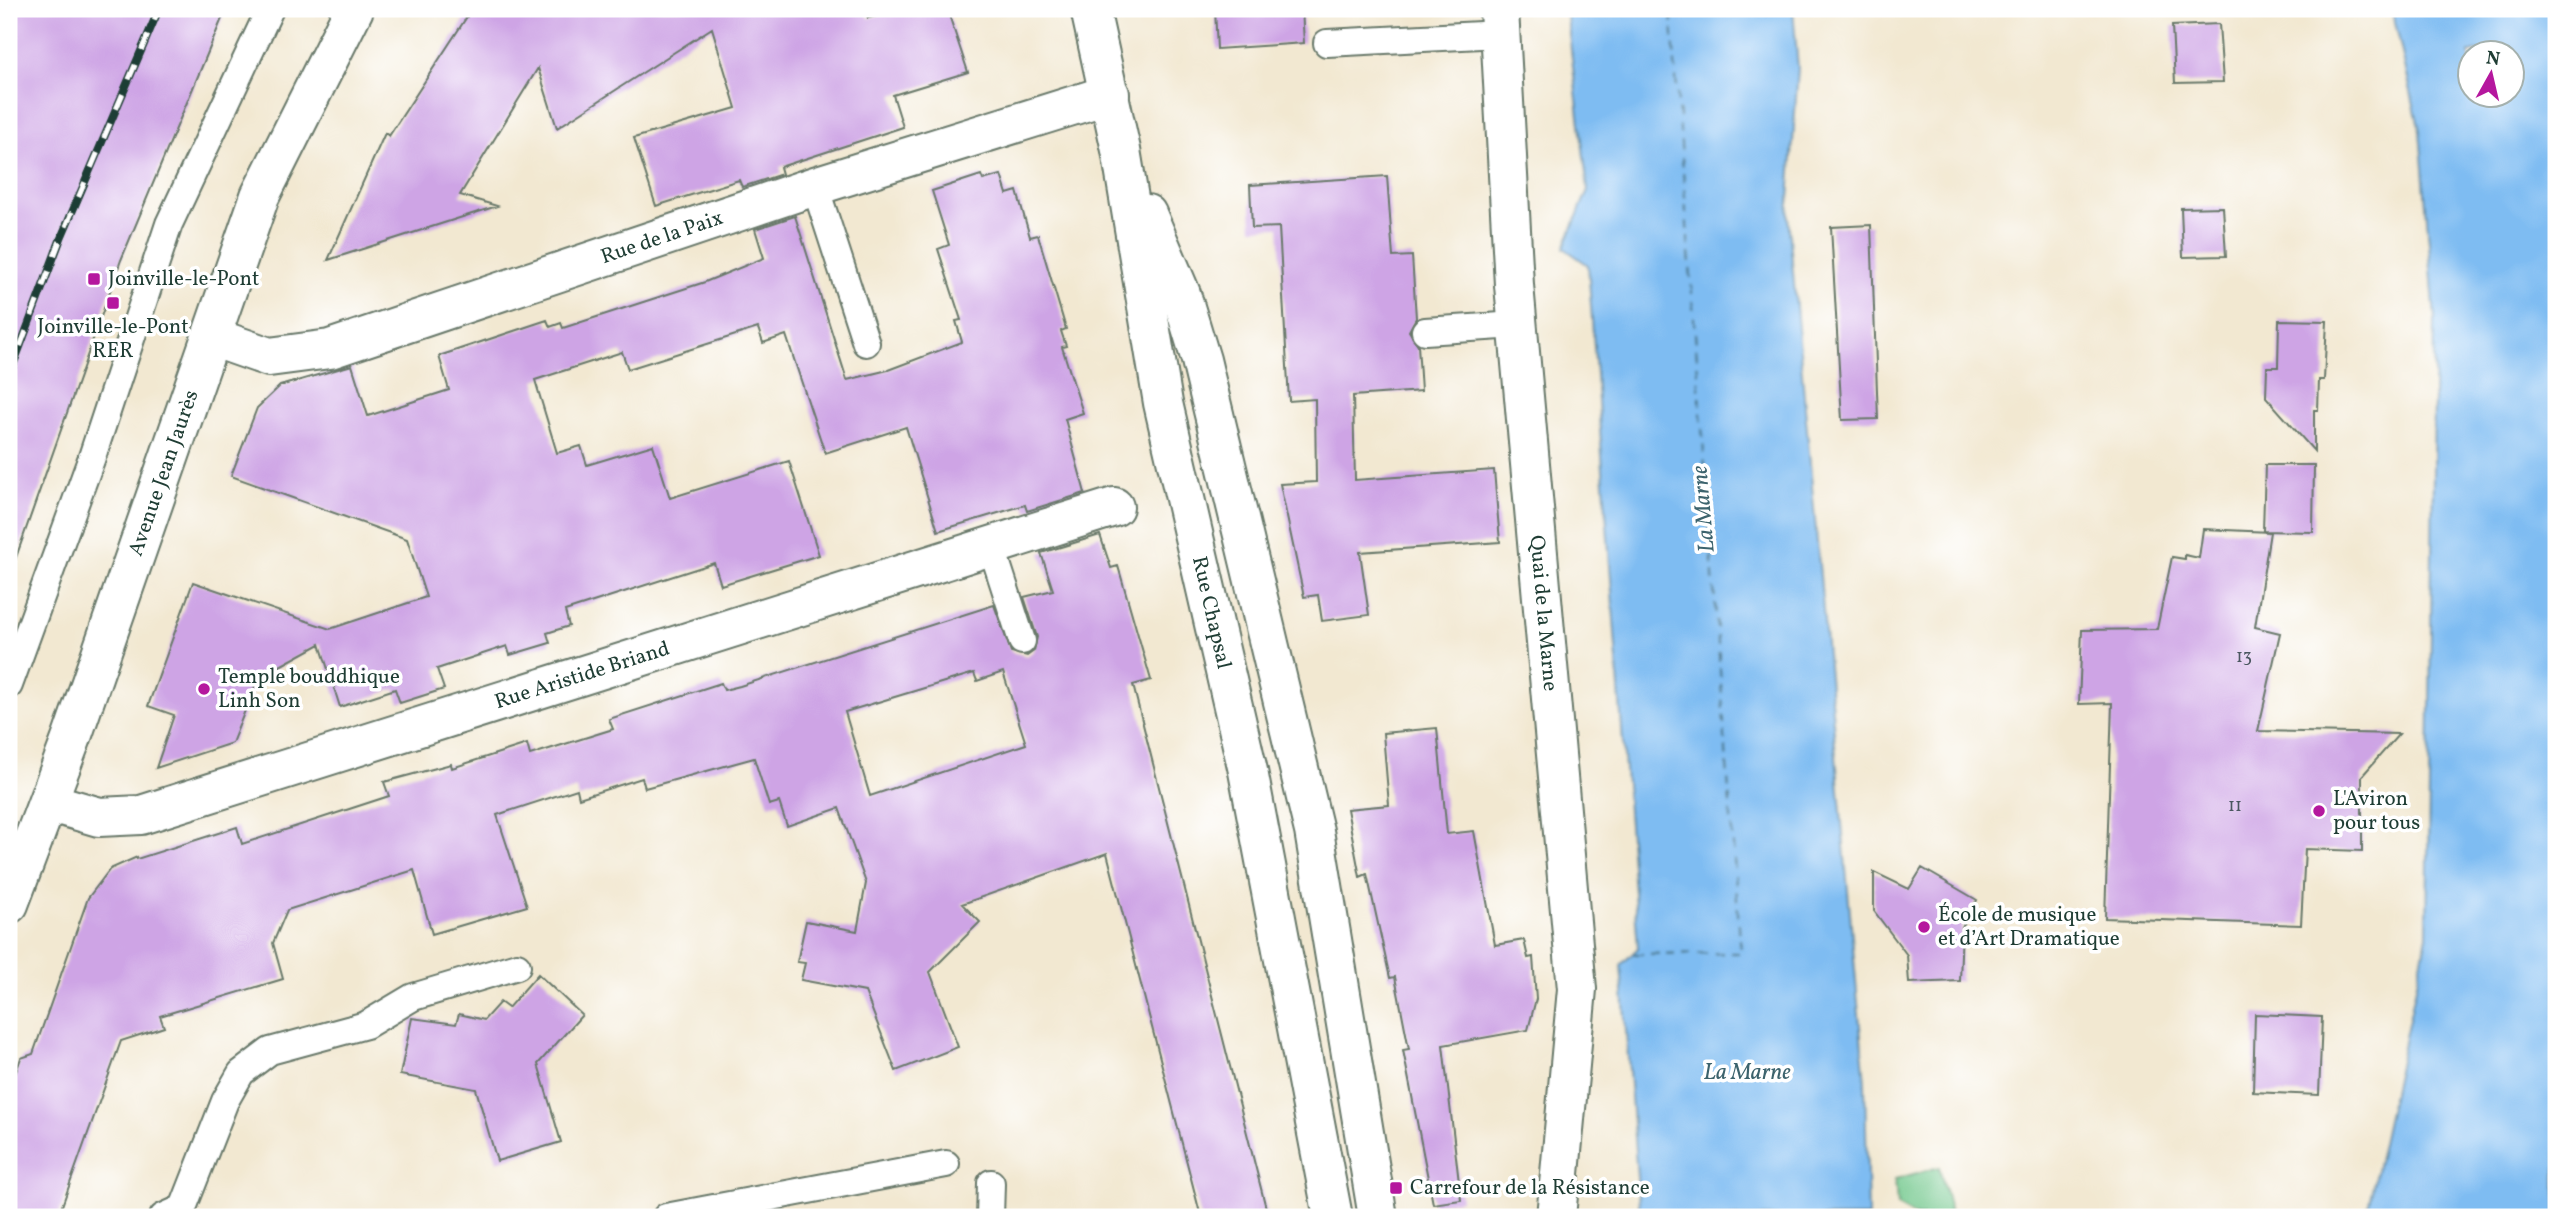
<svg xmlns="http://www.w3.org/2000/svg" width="2565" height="1226" font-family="Vollkorn,serif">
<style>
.green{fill:#73c88d;stroke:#498260;stroke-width:2}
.water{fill:#7ebcf2;stroke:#4e7c93;stroke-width:2;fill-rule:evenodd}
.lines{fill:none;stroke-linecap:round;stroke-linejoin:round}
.ferry{stroke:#3c636d;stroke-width:2;stroke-dasharray:9 7;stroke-linecap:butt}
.building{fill:#cea4e5;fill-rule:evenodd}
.lane-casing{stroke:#69796b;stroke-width:30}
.street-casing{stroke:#69796b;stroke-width:42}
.primary-casing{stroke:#69796b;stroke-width:42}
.lane{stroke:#fff;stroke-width:26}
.street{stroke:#fff;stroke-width:38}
.primary{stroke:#fff;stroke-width:38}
.rail-casing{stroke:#1f3d34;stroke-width:8}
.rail{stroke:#fff;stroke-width:5;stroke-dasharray:16;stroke-linecap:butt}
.poi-dot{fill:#b5179e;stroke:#fff;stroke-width:2.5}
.labels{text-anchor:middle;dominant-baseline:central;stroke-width:7;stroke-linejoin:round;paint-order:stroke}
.number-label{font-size:18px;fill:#4b5760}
.street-label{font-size:21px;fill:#1f3d34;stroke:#fff}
.poi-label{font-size:21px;fill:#1f3d34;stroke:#fff;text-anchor:start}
.water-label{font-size:23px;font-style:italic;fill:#3c636d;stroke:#fff}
</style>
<rect width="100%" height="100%" fill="#fff"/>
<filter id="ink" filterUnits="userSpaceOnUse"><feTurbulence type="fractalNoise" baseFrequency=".0143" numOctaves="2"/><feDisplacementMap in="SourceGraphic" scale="14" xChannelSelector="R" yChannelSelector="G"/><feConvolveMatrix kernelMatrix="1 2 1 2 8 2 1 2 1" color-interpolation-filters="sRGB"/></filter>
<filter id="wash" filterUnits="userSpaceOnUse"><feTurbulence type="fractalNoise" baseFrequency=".00686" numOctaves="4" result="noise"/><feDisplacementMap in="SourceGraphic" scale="28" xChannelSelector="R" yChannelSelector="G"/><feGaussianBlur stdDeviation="1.57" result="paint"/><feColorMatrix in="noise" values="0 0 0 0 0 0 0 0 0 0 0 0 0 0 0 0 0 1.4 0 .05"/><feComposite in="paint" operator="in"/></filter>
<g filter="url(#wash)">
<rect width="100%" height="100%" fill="#f2e8d1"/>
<!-- green -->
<path class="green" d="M 1939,1167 L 1952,1217 L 1917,1217 L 1897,1206 L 1895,1179 Z"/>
<!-- water -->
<path class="water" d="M 1566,9 L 1793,9 L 1798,68 L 1788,216 L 1865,1082 L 1868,1217 L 1640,1217 L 1621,965 L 1638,948 L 1588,265 L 1564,248 L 1588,190 Z
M 2392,9 L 2556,9 L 2556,1217 L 2366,1217 L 2427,936 L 2435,319 L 2420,131 ZM 2470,52 L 2512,52 L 2512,94 L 2470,94 Z"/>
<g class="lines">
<!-- ferry -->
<path class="ferry" d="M 1634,954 L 1741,953 L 1671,9"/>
</g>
<g id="blocks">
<!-- building -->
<path class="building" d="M 9,9 L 226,9 L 121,260 L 14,563 L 9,562 Z
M 472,9 L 865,9 L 868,18 L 906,9 L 947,9 L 968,72 L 893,95 L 903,127 L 780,167 L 782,174 L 742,187 L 739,180 L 656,206 L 634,138 L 736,108 L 712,28 L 557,128 L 538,68 L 460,195 L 497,206 L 328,260 L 385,133 L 389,136 Z
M 1215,9 L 1302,9 L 1304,43 L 1217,49 Z
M 2219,24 L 2223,82 L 2175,83 L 2172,26 Z
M 981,175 L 983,180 L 1001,175 L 1007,194 L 1017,191 L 1030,237 L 1038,235 L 1066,329 L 1061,331 L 1066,346 L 1062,347 L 1083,413 L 1065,419 L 1085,493 L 1027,511 L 1025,505 L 938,531 L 906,427 L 825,453 L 786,335 L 763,343 L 758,328 L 628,369 L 622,352 L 535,380 L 557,453 L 581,446 L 587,465 L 653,445 L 670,498 L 789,461 L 819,555 L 721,585 L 714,563 L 565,611 L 569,626 L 547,633 L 550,643 L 510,655 L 507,646 L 437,669 L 444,689 L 400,703 L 395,689 L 340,707 L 320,644 L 258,678 L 232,743 L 156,768 L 174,715 L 148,706 L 193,582 L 330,629 L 426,597 L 407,539 L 231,476 L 257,408 L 280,386 L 352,365 L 368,416 L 449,390 L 439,356 L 547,320 L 550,327 L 561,323 L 563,328 L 705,282 L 764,258 L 755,229 L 795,216 L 847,380 L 888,370 L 962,342 L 956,321 L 961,320 L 938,249 L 949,245 L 932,191 Z
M 1387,176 L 1393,257 L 1412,256 L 1416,318 L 1409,331 L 1418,345 L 1421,391 L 1353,396 L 1355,480 L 1494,470 L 1500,542 L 1360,552 L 1369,615 L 1322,621 L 1318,595 L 1304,597 L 1280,484 L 1316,482 L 1315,399 L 1289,401 L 1279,227 L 1252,228 L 1250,185 Z
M 2223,207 L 2226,256 L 2183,257 L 2181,208 Z
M 1871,225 L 1878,419 L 1842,420 L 1831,227 Z
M 2279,320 L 2327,321 L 2324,380 L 2319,380 L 2318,410 L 2314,410 L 2314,451 L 2266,397 L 2267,367 L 2278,367 Z
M 2265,465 L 2314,465 L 2313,532 L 2263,531 Z
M 2203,529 L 2270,532 L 2255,627 L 2280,633 L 2258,731 L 2399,734 L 2362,776 L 2362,851 L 2305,849 L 2301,925 L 2105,918 L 2112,703 L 2079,704 L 2082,630 L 2157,629 L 2172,557 L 2185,559 L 2185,555 L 2199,558 Z
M 1100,535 L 1111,568 L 1118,566 L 1151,680 L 1133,685 L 1267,1212 L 1244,1217 L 1201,1217 L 1107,853 L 962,904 L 980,922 L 930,972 L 958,1047 L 896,1071 L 865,992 L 801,980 L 805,963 L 797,962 L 806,921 L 857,931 L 866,883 L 839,808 L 787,826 L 779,802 L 769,805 L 754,758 L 645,788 L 642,778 L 579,798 L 577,789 L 497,815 L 527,906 L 432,934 L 414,870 L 287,910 L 273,943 L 283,979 L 160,1016 L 164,1027 L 121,1041 L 58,1217 L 9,1217 L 9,1091 L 21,1058 L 33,1054 L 88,898 L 110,869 L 137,857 L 137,859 L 237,827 L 242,844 L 389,796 L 384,782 L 451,764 L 452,768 L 527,744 L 530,755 L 613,729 L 609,719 L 721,683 L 724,690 L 740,686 L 994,605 L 1011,652 L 1027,656 L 1034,651 L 1037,637 L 1024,597 L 1053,590 L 1041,553 ZM 1003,672 L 1026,744 L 870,796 L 845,712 L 974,673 L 977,681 Z
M 1437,728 L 1447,834 L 1474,831 L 1495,945 L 1524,940 L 1528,958 L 1533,957 L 1536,999 L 1528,1030 L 1443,1045 L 1461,1200 L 1433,1204 L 1403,1050 L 1409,1049 L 1395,977 L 1390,978 L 1367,874 L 1360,877 L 1347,809 L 1389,805 L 1383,733 Z
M 1922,868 L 1977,900 L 1962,927 L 1960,981 L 1909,983 L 1907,955 L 1874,911 L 1874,872 L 1909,889 Z
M 538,974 L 582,1015 L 538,1064 L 561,1142 L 497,1161 L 476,1089 L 400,1075 L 412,1018 L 456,1024 L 459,1014 L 484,1020 L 500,1002 L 508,1008 Z
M 2255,1014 L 2322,1017 L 2319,1095 L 2253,1092 Z"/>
</g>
</g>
<g filter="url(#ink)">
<use href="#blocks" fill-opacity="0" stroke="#69796b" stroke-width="2"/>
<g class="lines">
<!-- lane casing -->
<g class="lane-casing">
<path id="lane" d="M 1327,43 L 1500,34
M 815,186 L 866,343
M 1425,331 L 1517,325
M 991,545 L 1022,641
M 9,685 L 92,457 L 169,224 L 270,9
M 163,1217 L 183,1208 L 225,1101 L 241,1073 L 270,1051 L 366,1025 L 413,997 L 517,966
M 666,1217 L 946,1164
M 990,1217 L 991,1183"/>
</g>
<!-- street casing -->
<g class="street-casing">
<g id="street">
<path id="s1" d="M 1499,9 L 1514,285 L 1577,989 L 1556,1217"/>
<path id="s2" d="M 212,337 L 269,357 L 330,349 L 815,186 L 1110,94"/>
<path id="s3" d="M 48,802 L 99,817 L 141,815 L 1114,507"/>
</g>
</g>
<!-- primary casing -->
<g class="primary-casing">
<g id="primary">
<path id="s4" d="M 1090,9 L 1121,150 L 1163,403 L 1248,771 L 1333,1217"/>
<path d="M 1147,214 L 1181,294 L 1201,360 L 1314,831 L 1378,1217"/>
<path id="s5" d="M 9,904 L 72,737 L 260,196 L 354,9"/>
</g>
</g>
<!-- lane -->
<use href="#lane" class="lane"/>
<!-- street -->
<use href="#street" class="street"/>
<!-- primary -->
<use href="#primary" class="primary"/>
<!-- rail casing -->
<g class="rail-casing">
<path id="rail" d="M 9,376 L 61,238 L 159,9"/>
</g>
<!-- rail -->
<use href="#rail" class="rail"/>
</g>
</g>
<!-- markers -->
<g class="poi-dot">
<rect x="87" y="272" width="14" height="14" rx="3.5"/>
<rect x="106" y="296" width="14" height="14" rx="3.5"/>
<circle cx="204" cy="689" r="7"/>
<circle cx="2319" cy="811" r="7"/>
<circle cx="1924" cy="927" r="7"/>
<rect x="1389" y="1181" width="14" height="14" rx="3.5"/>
</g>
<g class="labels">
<!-- number labels -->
<g class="number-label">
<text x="2244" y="657">13</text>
<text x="2235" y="806">11</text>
</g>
<!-- street labels -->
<g class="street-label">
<text stroke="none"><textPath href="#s2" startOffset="472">Rue de la Paix</textPath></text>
<text stroke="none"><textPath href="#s5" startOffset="458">Avenue Jean Jaurès</textPath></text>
<text stroke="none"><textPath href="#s4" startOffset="616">Rue Chapsal</textPath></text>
<text stroke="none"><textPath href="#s1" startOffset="606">Quai de la Marne</textPath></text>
<text stroke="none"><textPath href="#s3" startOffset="558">Rue Aristide Briand</textPath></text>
</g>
<!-- poi labels -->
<g class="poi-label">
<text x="108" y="279">Joinville-le-Pont</text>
<text x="113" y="327" text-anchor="middle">Joinville-le-Pont<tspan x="113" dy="24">RER</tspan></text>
<text x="218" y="677">Temple bouddhique<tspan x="218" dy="24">Linh Son</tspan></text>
<text x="2333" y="799">L'Aviron<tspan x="2333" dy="24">pour tous</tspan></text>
<text x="1938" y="915">École de musique<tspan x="1938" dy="24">et d’Art Dramatique</tspan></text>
<text x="1410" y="1188">Carrefour de la Résistance</text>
</g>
<!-- water labels -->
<g class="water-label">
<text transform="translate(1704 509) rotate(-95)">La Marne</text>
<text x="1747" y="1073">La Marne</text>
</g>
</g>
<!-- margin -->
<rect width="2565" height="1226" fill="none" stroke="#fff" stroke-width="35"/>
<!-- north arrow -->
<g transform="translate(2491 74) rotate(8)"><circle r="33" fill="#ffffff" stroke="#a5b1ae" stroke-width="2"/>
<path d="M0-5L12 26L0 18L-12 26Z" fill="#b5179e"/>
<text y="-10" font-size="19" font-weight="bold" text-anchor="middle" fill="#1f3d34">N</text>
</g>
</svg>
